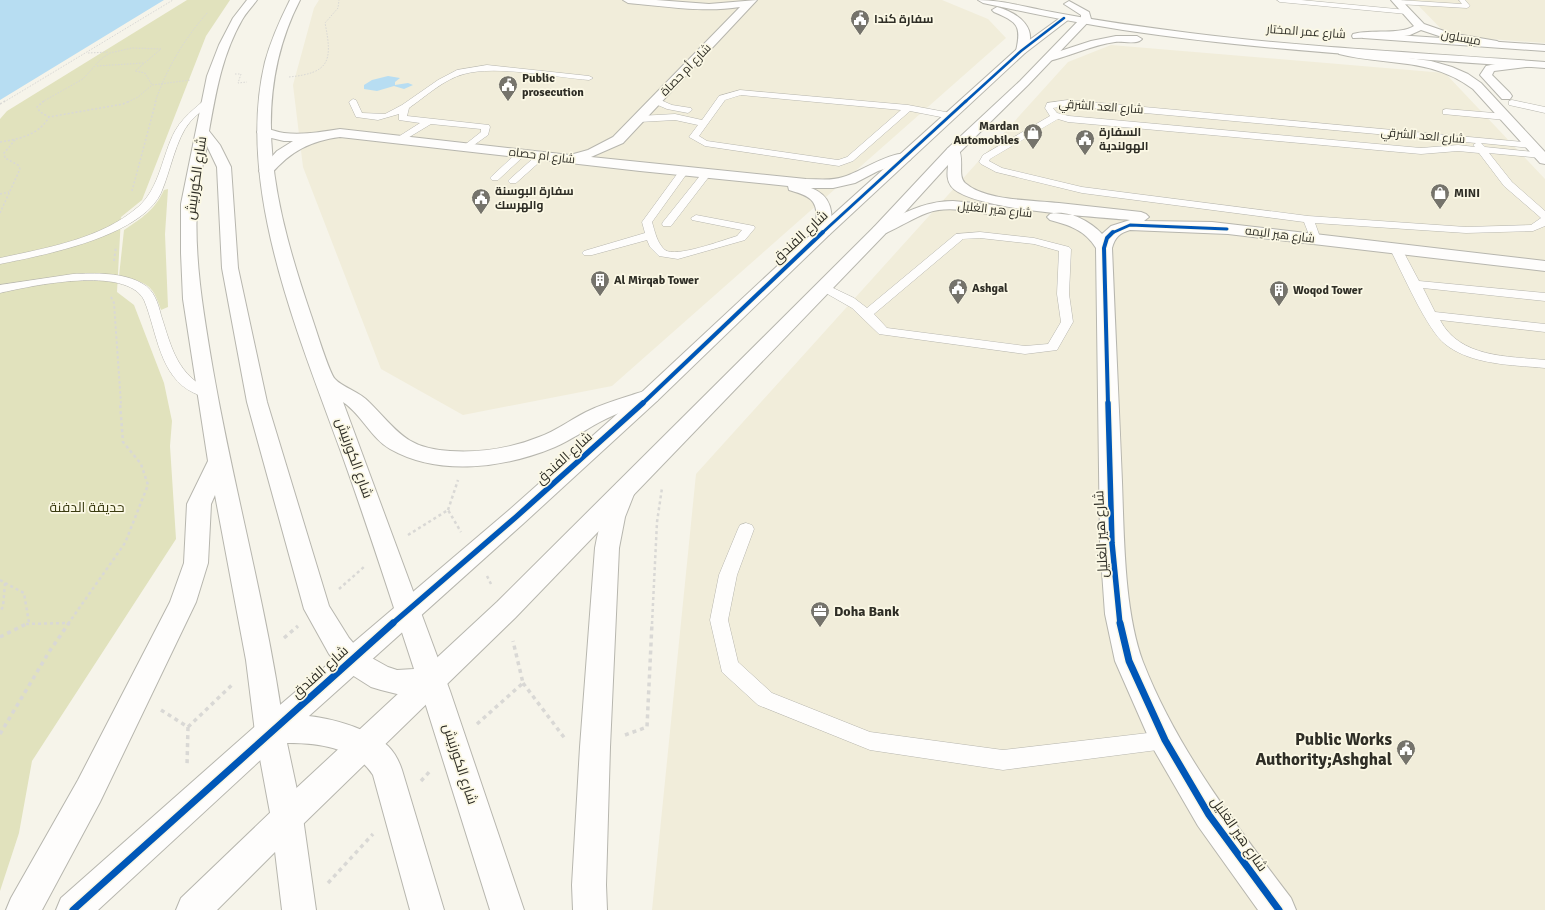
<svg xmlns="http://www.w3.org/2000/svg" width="1545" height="910" font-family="Signika,Cairo,sans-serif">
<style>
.built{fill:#f1edda}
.green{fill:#e1e2bd}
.water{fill:#b7ddf2}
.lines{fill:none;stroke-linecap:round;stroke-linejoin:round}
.service-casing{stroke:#b7b6ae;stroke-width:1}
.minor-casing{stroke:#b7b6ae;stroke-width:2}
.tertiary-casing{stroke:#b7b6ae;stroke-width:2}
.secondary-casing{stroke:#b7b6ae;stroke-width:2}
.path-far4{stroke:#d9d8d5;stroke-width:1;stroke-dasharray:1.5 1.5;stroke-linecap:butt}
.path-far3{stroke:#d9d8d5;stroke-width:1.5;stroke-dasharray:2 2;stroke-linecap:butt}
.path-far2{stroke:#d9d8d5;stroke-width:2;stroke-dasharray:2.5 2.5;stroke-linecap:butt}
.path-far1{stroke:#d9d8d5;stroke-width:2.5;stroke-dasharray:3 3;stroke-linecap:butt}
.path{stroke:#d9d8d5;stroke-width:3.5;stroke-dasharray:4 4;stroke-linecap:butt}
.service{fill:#fefdfc;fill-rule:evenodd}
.minor{fill:#fefdfc;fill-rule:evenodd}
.tertiary{fill:#fefdfc;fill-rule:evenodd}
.secondary{fill:#fefdfc;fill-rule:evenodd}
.cycleway-far4-casing{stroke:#fbf8e5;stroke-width:3.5}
.cycleway-far3-casing{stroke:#fbf8e5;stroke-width:4.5}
.cycleway-far2-casing{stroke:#fbf8e5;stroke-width:6}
.cycleway-far1-casing{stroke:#fbf8e5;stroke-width:8}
.cycleway-casing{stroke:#fbf8e5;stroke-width:10}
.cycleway-far4{stroke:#0057b8;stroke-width:2.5}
.cycleway-far3{stroke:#0057b8;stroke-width:3}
.cycleway-far2{stroke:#0057b8;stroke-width:4}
.cycleway-far1{stroke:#0057b8;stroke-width:5.5}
.cycleway{stroke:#0057b8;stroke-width:7}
.labels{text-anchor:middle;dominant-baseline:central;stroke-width:3.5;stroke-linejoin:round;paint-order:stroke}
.far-poi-label{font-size:12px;font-weight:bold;fill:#2f2e26;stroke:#fbf8e5;text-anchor:start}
.far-street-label{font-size:12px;fill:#2f2e26;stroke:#fbf8e5}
.street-label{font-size:14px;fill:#2f2e26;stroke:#fbf8e5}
.park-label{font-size:14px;fill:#3a3b11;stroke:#fbf8e5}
.poi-label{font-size:14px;font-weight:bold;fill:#2f2e26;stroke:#fbf8e5;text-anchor:start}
.near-poi-label{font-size:17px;font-weight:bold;fill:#2f2e26;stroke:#fbf8e5;text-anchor:end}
</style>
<rect width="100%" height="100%" fill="#f6f4ea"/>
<!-- built -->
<path class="built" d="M 319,0 L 942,0 L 988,19 L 1006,38 L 612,386 L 463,415 L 381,369 L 303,167 L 293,85 L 314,8 Z
M 1413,0 L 1545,0 L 1545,43 L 1448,36 Z
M 1111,45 L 1445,73 L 1545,179 L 1545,910 L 652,910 L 696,474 L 1068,62 Z"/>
<!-- green -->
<path class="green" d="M 187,0 L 230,0 L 206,36 L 142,200 L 121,217 L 117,292 L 134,305 L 164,383 L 172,421 L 170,446 L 176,539 L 32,761 L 19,833 L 0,891 L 0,119 L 7,111 Z
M 168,189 L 165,234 L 168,307 L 161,310 C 152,282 146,283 119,276 L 124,230 C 143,217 154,211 164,190 Z"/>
<!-- water -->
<path class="water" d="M 0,0 L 164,0 L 0,100 Z
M 388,76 L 400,78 L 395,82 L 395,85 L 408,83 L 413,85 L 404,89 L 394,86 L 377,91 L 364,89 L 364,85 L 372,80 Z"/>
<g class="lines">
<!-- service casing -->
<g class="service-casing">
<path id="service" d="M 1277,0 L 1301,0 L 1407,10 L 1410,12 L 1407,14 L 1280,2 Z
M 1459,0 L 1465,0 L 1470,6 L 1467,8 L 1398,4 L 1395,2 L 1398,0 L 1462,4 Z
M 487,65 L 589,76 L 593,78 L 589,80 C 554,77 496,65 464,74 C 444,79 425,97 409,108 L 407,116 L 489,125 L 490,127 L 488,135 L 467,150 L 462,147 L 481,132 L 481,129 L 431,124 L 401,142 L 396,139 L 398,137 L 420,123 L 399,120 L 399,114 L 378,120 L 356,117 L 349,102 L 353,99 L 356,100 L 362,113 L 385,114 L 402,105 L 438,80 L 457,70 Z
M 740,90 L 908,105 L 951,113 L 955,116 L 951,119 L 910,111 L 853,161 L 839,166 L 705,146 L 689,137 L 698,125 L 675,120 L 639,122 L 635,119 L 639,116 L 675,114 L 702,120 L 719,96 ZM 741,95 L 901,110 L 847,157 L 838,160 L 707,141 L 699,136 L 725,100 Z
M 656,98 L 672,105 L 691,108 L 692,110 L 688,113 L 667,109 L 653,103 L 653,99 Z
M 207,99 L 211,102 L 210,104 C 203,110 195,116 190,122 C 176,138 170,173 161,193 C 140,237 44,255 0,264 L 0,258 C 46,248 101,239 138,207 C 160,188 162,155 175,131 C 180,122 187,115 195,108 C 199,105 202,101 207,99 Z
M 1068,100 L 1534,143 L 1536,145 L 1531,148 L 1481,143 L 1485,147 L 1544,153 L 1545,156 L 1541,158 L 1489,153 L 1512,182 L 1545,211 L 1545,226 L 1533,231 L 1466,233 L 1315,223 L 1321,240 L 1316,243 L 1311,240 L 1304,222 L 1082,193 L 996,172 L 981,164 L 979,162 L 983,155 L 1050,116 L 1045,108 L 1047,103 ZM 1068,106 L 1476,143 L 1473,145 L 1475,147 L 1458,145 L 1421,148 L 1069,116 L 1057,113 L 1053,108 ZM 1058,119 L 1068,122 L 1421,154 L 1458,151 L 1479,153 L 1504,186 L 1541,218 L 1531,225 L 1466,227 L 1308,216 L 1082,187 L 1002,168 L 989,161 L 990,159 Z
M 1512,100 L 1545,107 L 1545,113 L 1509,105 L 1509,101 Z
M 1446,109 L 1506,114 L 1510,117 L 1506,120 L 1443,114 L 1443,110 Z
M 522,150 L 527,153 L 525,155 L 498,180 L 492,180 L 490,178 L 492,176 L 519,151 Z
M 541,153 L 546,156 L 544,158 L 516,183 L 510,183 L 508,181 L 510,179 L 538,154 Z
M 683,169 L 688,172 L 652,222 C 655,232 657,243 665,250 C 676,258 723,240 737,236 L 742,230 L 692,220 L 691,218 L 696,215 L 754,226 L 755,228 L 745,240 L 678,259 L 659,256 L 650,247 L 647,240 L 592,255 L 584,255 L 582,253 L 584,251 L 645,233 L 642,222 L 680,170 Z
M 706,171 L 711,174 L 671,226 L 663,226 L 662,224 L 663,222 L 703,172 Z
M 980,232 L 1034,238 L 1069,247 L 1071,249 L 1069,294 L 1073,322 L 1057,350 L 1025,354 L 879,334 L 852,308 L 817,288 L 823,284 L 827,285 L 854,298 L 867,308 L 956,234 ZM 980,238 L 1034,244 L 1059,251 L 1057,294 L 1061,322 L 1048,344 L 1025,346 L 887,328 L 874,314 L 963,239 Z
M 1396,246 L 1402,249 L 1419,281 L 1545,293 L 1545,301 L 1423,288 L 1435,312 L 1545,324 L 1545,332 L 1440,320 C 1460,358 1507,356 1545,360 L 1545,368 C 1513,365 1471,365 1445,344 C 1427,330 1402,272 1390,249 Z
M 73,274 C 94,273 124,272 143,284 C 154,290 158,303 161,315 C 172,349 177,375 212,391 L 214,394 L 212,397 C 205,399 201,396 194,393 C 159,377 157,331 144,300 C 126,265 31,286 0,293 L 0,285 Z
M 746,523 L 752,525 L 754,529 L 737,575 L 728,620 L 738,662 L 772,693 L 870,732 L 1003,750 L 1165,731 L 1172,733 L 1175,740 L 1172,747 L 1165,749 L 1003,770 L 870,750 L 758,705 L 722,672 L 710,620 L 719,575 L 738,529 L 740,525 Z"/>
</g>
<!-- minor casing -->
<g class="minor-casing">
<path id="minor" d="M 623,0 L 656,0 L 709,4 L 757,0 L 623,143 L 591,157 L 806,179 C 819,179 831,181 843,177 C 861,172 891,150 910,154 L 912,157 L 910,160 L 878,171 L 855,183 L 833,188 L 811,188 C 832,196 833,212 831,232 L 829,235 L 817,235 C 814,231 816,228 816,223 C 819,199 809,196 789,190 L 788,186 L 640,171 L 340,137 C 310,141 291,151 271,174 L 261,174 L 259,171 L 277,151 L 293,141 L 284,141 L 259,135 L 257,132 L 259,129 C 268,127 275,132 284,133 C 303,135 321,132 340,129 L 570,155 L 588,150 L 613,137 L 740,7 C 703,13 665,6 628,3 Z
M 1391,0 L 1401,0 L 1424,24 L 1450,33 L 1497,41 L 1502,44 L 1497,47 L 1448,39 L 1421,30 L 1410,35 L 1398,37 L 1353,38 L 1352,36 L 1353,34 C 1371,29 1400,35 1414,26 Z
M 1343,49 L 1431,61 L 1452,67 L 1468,74 L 1481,83 L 1545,152 L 1545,164 L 1540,163 L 1473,89 C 1430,57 1387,66 1339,54 L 1338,52 L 1339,50 Z
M 1531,61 L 1537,64 L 1535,66 L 1494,71 L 1492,75 L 1510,93 L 1512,96 L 1510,99 L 1502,99 L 1480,75 L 1486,66 L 1505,62 Z
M 953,147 L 958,148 C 965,158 957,176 965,183 C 985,201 1033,200 1059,203 C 1086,206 1114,209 1141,212 L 1146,214 L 1149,217 L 1144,221 L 1212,222 L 1545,261 L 1545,271 L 1228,234 L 1130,230 C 1120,233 1115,237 1112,248 C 1115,326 1119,404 1122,482 C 1124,536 1124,611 1143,662 C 1177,749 1235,824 1291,898 L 1296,910 L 1258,910 L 1198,826 L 1154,750 L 1115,661 L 1105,614 L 1100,543 L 1096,248 C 1085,230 1069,225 1050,220 L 1047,217 L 1050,214 C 1067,209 1090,221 1102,234 L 1111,226 L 1130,220 C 1098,217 968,210 951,186 C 943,175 952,162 946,151 L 948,148 Z
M 953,201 L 995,205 L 1000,207 L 1003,210 L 1000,213 L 995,215 C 974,212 948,205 927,213 C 913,218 900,227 886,233 L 874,233 L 872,230 L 874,227 C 901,215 923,201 953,201 Z
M 270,718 L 280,722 L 285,732 L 280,742 L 98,910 L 56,910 L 61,898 L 260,722 Z
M 287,802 L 298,807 L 303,818 L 298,829 L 217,910 L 176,910 L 181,898 L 276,807 Z"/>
</g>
<!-- tertiary casing -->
<g class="tertiary-casing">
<path id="tertiary" d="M 1069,1 L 1089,12 L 1091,19 L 1028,85 L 958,154 L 886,233 L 515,618 L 298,829 L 287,834 L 276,829 L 271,818 L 276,807 L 497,602 L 874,227 L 948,148 L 1020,81 L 1081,18 L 1081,15 L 1064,4 Z
M 1064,15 L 1069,18 L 1068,20 L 1025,53 L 829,235 L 657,401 L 524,523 L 280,742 L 270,746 L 260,742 L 255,732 L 260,722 L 508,511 L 643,391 L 817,229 L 1017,49 Z"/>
</g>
<!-- secondary casing -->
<g class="secondary-casing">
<path id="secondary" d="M 247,0 L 257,0 C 252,7 246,13 242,20 C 222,55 216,92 209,131 L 220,145 L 231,167 L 238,268 L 267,402 L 329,606 L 349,638 L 361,652 L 388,667 L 397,670 L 414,669 C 390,596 367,524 341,452 C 299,336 235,187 265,62 C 271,40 280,20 290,0 L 300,0 C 247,103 276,212 311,315 C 315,326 329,373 335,379 C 342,387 360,392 369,402 C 398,431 405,448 450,451 C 480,453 512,448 539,437 C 556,431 570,420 586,412 C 600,405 616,400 632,395 C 641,392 648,389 657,391 L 660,396 L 657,401 C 638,406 618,412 600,422 C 585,430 571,440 555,447 C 505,468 439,477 390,449 C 371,438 362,415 343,402 L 450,691 L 524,910 L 490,910 L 422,693 L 397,694 L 381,690 L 371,687 L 341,668 L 329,654 L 304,609 L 247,402 L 222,268 L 217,167 L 207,146 C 203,165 197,186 197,205 C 194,261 204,316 213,370 C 233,486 265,600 282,716 C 313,712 365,725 388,746 C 395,753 399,761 402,770 L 444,910 L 410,910 L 373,775 C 356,748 319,743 289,743 L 287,743 L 303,818 L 316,910 L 282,910 L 271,818 L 255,732 L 246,660 L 215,495 L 211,504 L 208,563 L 196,602 L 100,802 L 42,910 L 6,910 L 11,898 L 78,780 L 170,602 L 184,563 L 187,504 L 208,461 L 183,299 L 181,253 L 181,204 L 207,76 L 219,45 L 233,18 Z
M 978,0 C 1004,0 1028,8 1052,12 C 1098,21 1144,27 1190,33 C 1307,48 1427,53 1545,62 L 1545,68 C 1404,58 1263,51 1123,30 C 1076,23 1029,13 983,3 Z
M 997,7 C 1019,13 1040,29 1025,53 L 1017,53 L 1016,51 C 1022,25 1017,22 994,12 L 992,10 Z
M 1367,33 L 1545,45 L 1545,51 L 1363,38 L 1362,36 L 1363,34 Z
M 1116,36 L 1137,36 L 1142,39 C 1137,45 1123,41 1115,42 C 1092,45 1071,56 1049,61 L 1043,58 L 1045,56 L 1091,41 Z
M 625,481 L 633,483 L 636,489 L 625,517 L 619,548 L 610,747 L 606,885 L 607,910 L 573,910 L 572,885 L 580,747 L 595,548 C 599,525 605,504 617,483 Z"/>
</g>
<!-- path-far4 -->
<path class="path-far4" d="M 88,53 L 109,52
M 97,66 L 144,63
M 235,74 L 241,74 L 238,83 L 247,82
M 289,77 C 329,73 333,62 325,23 L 338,8 L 339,0
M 4,102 L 173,0
M 42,102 L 83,79 L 101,59 L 110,53 L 132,48 L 161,49 L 135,71 L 145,73 L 152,85
M 128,102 L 138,97 L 152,85 L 191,80
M 155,102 C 167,68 184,39 208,12"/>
<!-- path-far3 -->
<path class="path-far3" d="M 44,101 L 37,107 L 40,112 L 49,117
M 0,104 L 5,101
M 0,142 C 19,139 39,135 49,117 L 123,104 L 130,101
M 132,191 L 156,101
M 0,194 L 9,192
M 0,213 L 20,169 L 18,165 L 5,158 L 4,153 L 15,140"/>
<!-- path-far2 -->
<path class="path-far2" d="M 114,261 L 116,246
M 111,297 L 114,303 L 121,404"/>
<!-- path-far1 -->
<path class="path-far1" d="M 448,510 L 458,480
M 408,535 L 448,510 L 461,532
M 487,576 L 492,586
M 0,580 L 5,583 L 3,607 L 0,611
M 5,583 L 24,593 L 29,623
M 339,589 L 365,566
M 26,624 L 69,623
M 68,624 L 125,543 L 148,485 L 141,464 L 123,442 L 120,403
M 652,624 L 657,522 L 662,488"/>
<!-- path -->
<path class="path" d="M 0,637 L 28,623
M 284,638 L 298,626
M 523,683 L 566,740
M 161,710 L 188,727 L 187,766
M 477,724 L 523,683 L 513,641
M 188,727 L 234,683
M 0,734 L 49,652 L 69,623
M 625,735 L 647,727 L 652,623
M 421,781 L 431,770
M 328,883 L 373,834"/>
<!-- service -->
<use href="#service" class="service"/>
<!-- minor -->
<use href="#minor" class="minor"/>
<!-- tertiary -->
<use href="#tertiary" class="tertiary"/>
<!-- secondary -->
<use href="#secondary" class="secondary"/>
<!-- cycleway-far4 casing -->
<g class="cycleway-far4-casing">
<path id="cycleway-far4" d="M 965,102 L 1021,51 L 1064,18"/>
</g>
<!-- cycleway-far3 casing -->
<g class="cycleway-far3-casing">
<path id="cycleway-far3" d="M 822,233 L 966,101
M 1112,233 L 1130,225 L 1227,229"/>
</g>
<!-- cycleway-far2 casing -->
<g class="cycleway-far2-casing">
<path id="cycleway-far2" d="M 642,404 L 823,232
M 1108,404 L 1104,248 L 1107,238 L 1113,232"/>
</g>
<!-- cycleway-far1 casing -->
<g class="cycleway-far1-casing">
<path id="cycleway-far1" d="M 1108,403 L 1112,543 L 1120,624
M 392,624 L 516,517 L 643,403"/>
</g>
<!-- cycleway casing -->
<g class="cycleway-casing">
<path id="cycleway" d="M 1120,623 L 1129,661 L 1165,740 L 1209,815 L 1279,910
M 73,910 L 393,623"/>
</g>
<!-- cycleway-far4 -->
<use href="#cycleway-far4" class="cycleway-far4"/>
<!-- cycleway-far3 -->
<use href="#cycleway-far3" class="cycleway-far3"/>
<!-- cycleway-far2 -->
<use href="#cycleway-far2" class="cycleway-far2"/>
<!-- cycleway-far1 -->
<use href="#cycleway-far1" class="cycleway-far1"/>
<!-- cycleway -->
<use href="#cycleway" class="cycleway"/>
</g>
<!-- icons -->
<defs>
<g id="civic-pin" transform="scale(1)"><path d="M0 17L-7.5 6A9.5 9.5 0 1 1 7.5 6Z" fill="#75736b" stroke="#fbf8e5"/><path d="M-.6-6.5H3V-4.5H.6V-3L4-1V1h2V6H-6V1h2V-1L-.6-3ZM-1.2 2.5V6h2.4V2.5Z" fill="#fff"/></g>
<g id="shop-pin" transform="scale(1)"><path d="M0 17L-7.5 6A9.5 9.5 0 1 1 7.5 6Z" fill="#75736b" stroke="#fbf8e5"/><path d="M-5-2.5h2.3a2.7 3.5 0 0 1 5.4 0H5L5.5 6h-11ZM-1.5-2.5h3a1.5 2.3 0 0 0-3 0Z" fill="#fff"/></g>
<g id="building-pin" transform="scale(1)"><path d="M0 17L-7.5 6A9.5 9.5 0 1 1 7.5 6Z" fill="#75736b" stroke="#fbf8e5"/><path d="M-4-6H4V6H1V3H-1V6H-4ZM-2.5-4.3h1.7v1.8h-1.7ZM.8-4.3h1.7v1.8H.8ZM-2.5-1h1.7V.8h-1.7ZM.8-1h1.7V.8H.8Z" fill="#fff"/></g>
<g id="office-pin" transform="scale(1)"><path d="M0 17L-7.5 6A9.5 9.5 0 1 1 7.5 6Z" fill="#75736b" stroke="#fbf8e5"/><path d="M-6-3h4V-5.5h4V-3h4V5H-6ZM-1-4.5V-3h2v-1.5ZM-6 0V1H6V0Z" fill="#fff"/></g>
</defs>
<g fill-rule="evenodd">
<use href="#civic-pin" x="860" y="19"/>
<use href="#civic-pin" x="508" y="85"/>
<use href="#shop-pin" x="1033" y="133"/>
<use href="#civic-pin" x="1085" y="139"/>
<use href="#shop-pin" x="1440" y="193"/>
<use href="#civic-pin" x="481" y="198"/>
<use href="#building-pin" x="600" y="280"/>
<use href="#civic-pin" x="958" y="288"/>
<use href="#building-pin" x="1279" y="290"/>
<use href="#office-pin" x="820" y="611"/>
<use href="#civic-pin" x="1406" y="749"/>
</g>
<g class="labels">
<!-- far-poi labels -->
<g class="far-poi-label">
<text x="874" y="19">سفارة كندا</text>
<text x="522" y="78">Public<tspan x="522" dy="14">prosecution</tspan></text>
<text x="1019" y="126" text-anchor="end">Mardan<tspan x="1019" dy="14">Automobiles</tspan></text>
<text x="1099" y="132">السفارة<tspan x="1099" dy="14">الهولندية</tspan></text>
<text x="495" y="191">سفارة البوسنة<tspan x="495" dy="14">والهرسك</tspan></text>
<text x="1454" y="193">MINI</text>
<text x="614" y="280">Al Mirqab Tower</text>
<text x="972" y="288">Ashgal</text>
<text x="1293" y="290">Woqod Tower</text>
</g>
<!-- far-street labels -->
<g class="far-street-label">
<text transform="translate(1306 32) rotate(4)">شارع عمر المختار</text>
<text transform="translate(1461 38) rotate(11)">ميسلون</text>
<text transform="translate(686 70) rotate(-46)">شارع أم حصاة</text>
<text transform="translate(1101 107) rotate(4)">شارع العد الشرقي</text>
<text transform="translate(1423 136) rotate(5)">شارع العد الشرقي</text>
<text transform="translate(542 156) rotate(7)">شارع ام حصاه</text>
<text transform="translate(995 210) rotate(6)">شارع هير الغليل</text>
<text transform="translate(1280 235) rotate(7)">شارع هير اليمه</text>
</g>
<!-- street labels -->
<g class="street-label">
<text transform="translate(196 178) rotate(-82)">شارع الكورنيش</text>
<text transform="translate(800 237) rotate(-43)">شارع الفندق</text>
<text transform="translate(354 458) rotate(70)">شارع الكورنيش</text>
<text transform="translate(564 458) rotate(-42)">شارع الفندق</text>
<text transform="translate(1101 534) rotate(-93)">شارع هير الغليل</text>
<text transform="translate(320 672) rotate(-42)">شارع الفندق</text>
<text transform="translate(460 764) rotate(72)">شارع الكورنيش</text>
<text transform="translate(1239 834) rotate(55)">شارع هير الغليل</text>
</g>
<!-- park labels -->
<g class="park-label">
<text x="87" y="507">حديقة الدفنة</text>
</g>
<!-- poi labels -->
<g class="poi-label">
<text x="834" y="611">Doha Bank</text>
</g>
<!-- near-poi labels -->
<g class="near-poi-label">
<text x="1392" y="739">Public Works<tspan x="1392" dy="20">Authority;Ashghal</tspan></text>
</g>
</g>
</svg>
